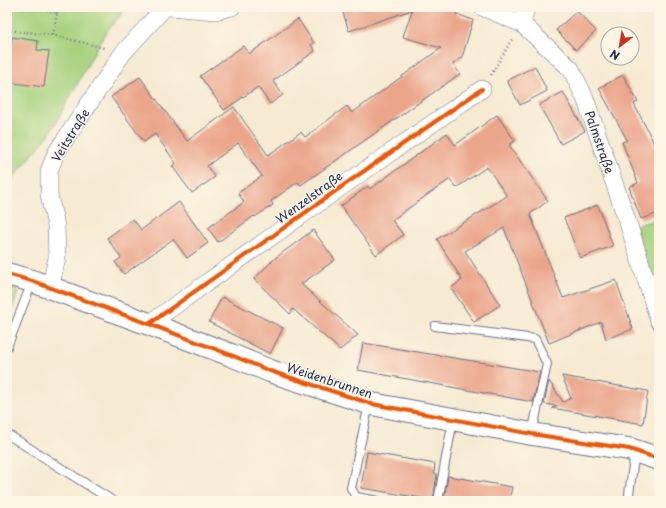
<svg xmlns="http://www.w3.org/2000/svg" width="666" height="508" font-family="'Playpen Sans',sans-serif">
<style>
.green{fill:#a6d17e;stroke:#60806e}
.building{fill:#eba58b}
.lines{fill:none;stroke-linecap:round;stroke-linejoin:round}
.lane-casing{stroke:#687087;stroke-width:10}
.street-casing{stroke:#687087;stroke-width:18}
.secondary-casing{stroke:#687087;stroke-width:24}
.path{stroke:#687087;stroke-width:2.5;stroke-dasharray:1 3;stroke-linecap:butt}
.lane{stroke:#fff;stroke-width:8}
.street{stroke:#fff;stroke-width:17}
.secondary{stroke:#fff;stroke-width:22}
.cycleway-casing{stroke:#fcf5e5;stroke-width:6}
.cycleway{stroke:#e8590c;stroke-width:4}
.labels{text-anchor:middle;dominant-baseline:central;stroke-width:3;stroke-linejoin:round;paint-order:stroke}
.street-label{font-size:12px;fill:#1b2f5e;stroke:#fcf5e5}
</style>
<rect width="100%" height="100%" fill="#fcf5e5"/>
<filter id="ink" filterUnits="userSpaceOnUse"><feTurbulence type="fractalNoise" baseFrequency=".025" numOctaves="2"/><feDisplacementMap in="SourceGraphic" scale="8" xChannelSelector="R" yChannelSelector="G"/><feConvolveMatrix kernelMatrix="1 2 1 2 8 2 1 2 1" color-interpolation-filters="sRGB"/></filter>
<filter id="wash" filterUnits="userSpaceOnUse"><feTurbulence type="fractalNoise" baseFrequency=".012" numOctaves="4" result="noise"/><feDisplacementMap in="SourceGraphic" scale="16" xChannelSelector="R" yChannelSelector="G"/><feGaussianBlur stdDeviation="0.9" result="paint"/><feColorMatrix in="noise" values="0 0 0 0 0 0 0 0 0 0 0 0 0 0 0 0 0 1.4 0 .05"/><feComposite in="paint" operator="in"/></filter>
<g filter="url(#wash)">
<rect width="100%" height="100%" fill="#f6ead2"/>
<!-- green -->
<path class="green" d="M 7,7 L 127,7 L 104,35 L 49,135 L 7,185 Z
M 659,218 L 659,297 L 635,226 Z
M 7,284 L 19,289 L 7,327 Z"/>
<g id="blocks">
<!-- building -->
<path class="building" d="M 341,7 L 412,7 L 412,8 L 413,7 L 459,7 L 456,14 L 473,20 L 462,58 L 453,64 L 460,74 L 301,185 L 298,182 L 271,201 L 273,205 L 255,217 L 254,216 L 218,242 L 208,228 L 244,202 L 238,193 L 262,176 L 238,143 L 207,166 L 215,177 L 192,193 L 172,166 L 176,163 L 155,134 L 144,142 L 111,97 L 140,77 L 187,141 L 234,107 L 268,155 L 301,132 L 305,137 L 347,106 L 352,113 L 441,48 L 403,37 L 412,10 L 349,31 Z
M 577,11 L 596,31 L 576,50 L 556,30 Z
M 298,19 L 314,43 L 311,45 L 315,51 L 273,81 L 283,95 L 270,104 L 258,87 L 224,110 L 200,76 L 243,46 L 249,54 Z
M 12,37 L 38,41 L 37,50 L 49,51 L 44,87 L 7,82 L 7,70 Z
M 535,66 L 547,91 L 520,105 L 507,81 Z
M 623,75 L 638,102 L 634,104 L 651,137 L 659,157 L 659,213 L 641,219 L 629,187 L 638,183 L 622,142 L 627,140 L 599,88 Z
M 563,92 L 585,131 L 561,144 L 539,105 Z
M 497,115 L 515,141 L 509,145 L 548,201 L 530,214 L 563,298 L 616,280 L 633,329 L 606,339 L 601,322 L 549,343 L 504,228 L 465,251 L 500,305 L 474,322 L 451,288 L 462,280 L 437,239 L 507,196 L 487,167 L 456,188 L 450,179 L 392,220 L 403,235 L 376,255 L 341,206 L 368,186 L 370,189 L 447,133 L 455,145 Z
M 179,202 L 208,243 L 187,258 L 173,239 L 124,274 L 115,262 L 121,258 L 107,238 L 133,219 L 141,230 Z
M 598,205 L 613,246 L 580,258 L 564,218 Z
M 313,230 L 335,260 L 301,284 L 358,335 L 340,350 L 293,309 L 290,314 L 254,279 L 274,259 Z
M 222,297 L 283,328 L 270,354 L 209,322 Z
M 363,343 L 540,372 L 533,402 L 358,370 Z
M 562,376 L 648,391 L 643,424 L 552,408 L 557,406 L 544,404 L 549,381 L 563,402 L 571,398 Z
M 367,452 L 435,464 L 434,474 L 437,474 L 433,500 L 361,488 Z
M 448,476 L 512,487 L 509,501 L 444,501 Z"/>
</g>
</g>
<g filter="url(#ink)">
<use href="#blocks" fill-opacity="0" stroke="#687087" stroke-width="1"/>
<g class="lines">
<!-- lane casing -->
<g class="lane-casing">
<path id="lane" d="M 435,326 L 535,339 L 547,364 L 532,433
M 7,347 L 32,282
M 369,404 L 351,488 L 356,497 L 378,501
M 7,434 L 113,501
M 438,501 L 453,420
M 628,501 L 635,452"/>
</g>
<!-- street casing -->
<g class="street-casing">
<path id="street" d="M 170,7 L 215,11 L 232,7
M 482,7 L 522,24 L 571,69 L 585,98 L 629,226 L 659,321
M 522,24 L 526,7
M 50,288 L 57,258 L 56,226 L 49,195 L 49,171 L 56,153 L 123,53 L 165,7
M 149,324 L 344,185 L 482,89"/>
</g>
<!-- secondary casing -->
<g class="secondary-casing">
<path id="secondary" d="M 7,274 L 32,281 L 149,324 L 231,355 L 270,371 L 372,404 L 532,434 L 629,449 L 659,459"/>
</g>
<!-- path -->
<path class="path" d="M 31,7 L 57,13 L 53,35 L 104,48
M 57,13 L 60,7
M 7,30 L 53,35
M 491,75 L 512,39"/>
<!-- lane -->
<use href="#lane" class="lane"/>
<!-- street -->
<use href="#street" class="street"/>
<!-- secondary -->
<use href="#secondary" class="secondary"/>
<!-- cycleway casing -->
<g class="cycleway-casing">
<path id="cycleway" d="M 7,274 L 32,281 L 149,324 L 231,355 L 270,371 L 372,404 L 532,434 L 629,449 L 659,459
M 149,324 L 344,185 L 482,89"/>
</g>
<!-- cycleway -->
<use href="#cycleway" class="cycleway"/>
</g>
</g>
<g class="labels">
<!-- street labels -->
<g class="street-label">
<text transform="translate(70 135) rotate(-58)">Veitstraße</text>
<text transform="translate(600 142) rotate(71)">Palmstraße</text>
<text transform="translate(309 197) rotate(-36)">Wenzelstraße</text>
<text transform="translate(330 380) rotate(18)">Weidenbrunnen</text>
</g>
</g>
<!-- margin -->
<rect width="666" height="508" fill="none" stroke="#fcf5e5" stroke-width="24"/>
<!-- north arrow -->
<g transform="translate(620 46) rotate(211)"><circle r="19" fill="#fcf5e5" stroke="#a2a6af"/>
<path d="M0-3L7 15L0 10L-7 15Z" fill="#c8321e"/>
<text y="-6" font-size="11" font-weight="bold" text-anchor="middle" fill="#1b2f5e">N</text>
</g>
</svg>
